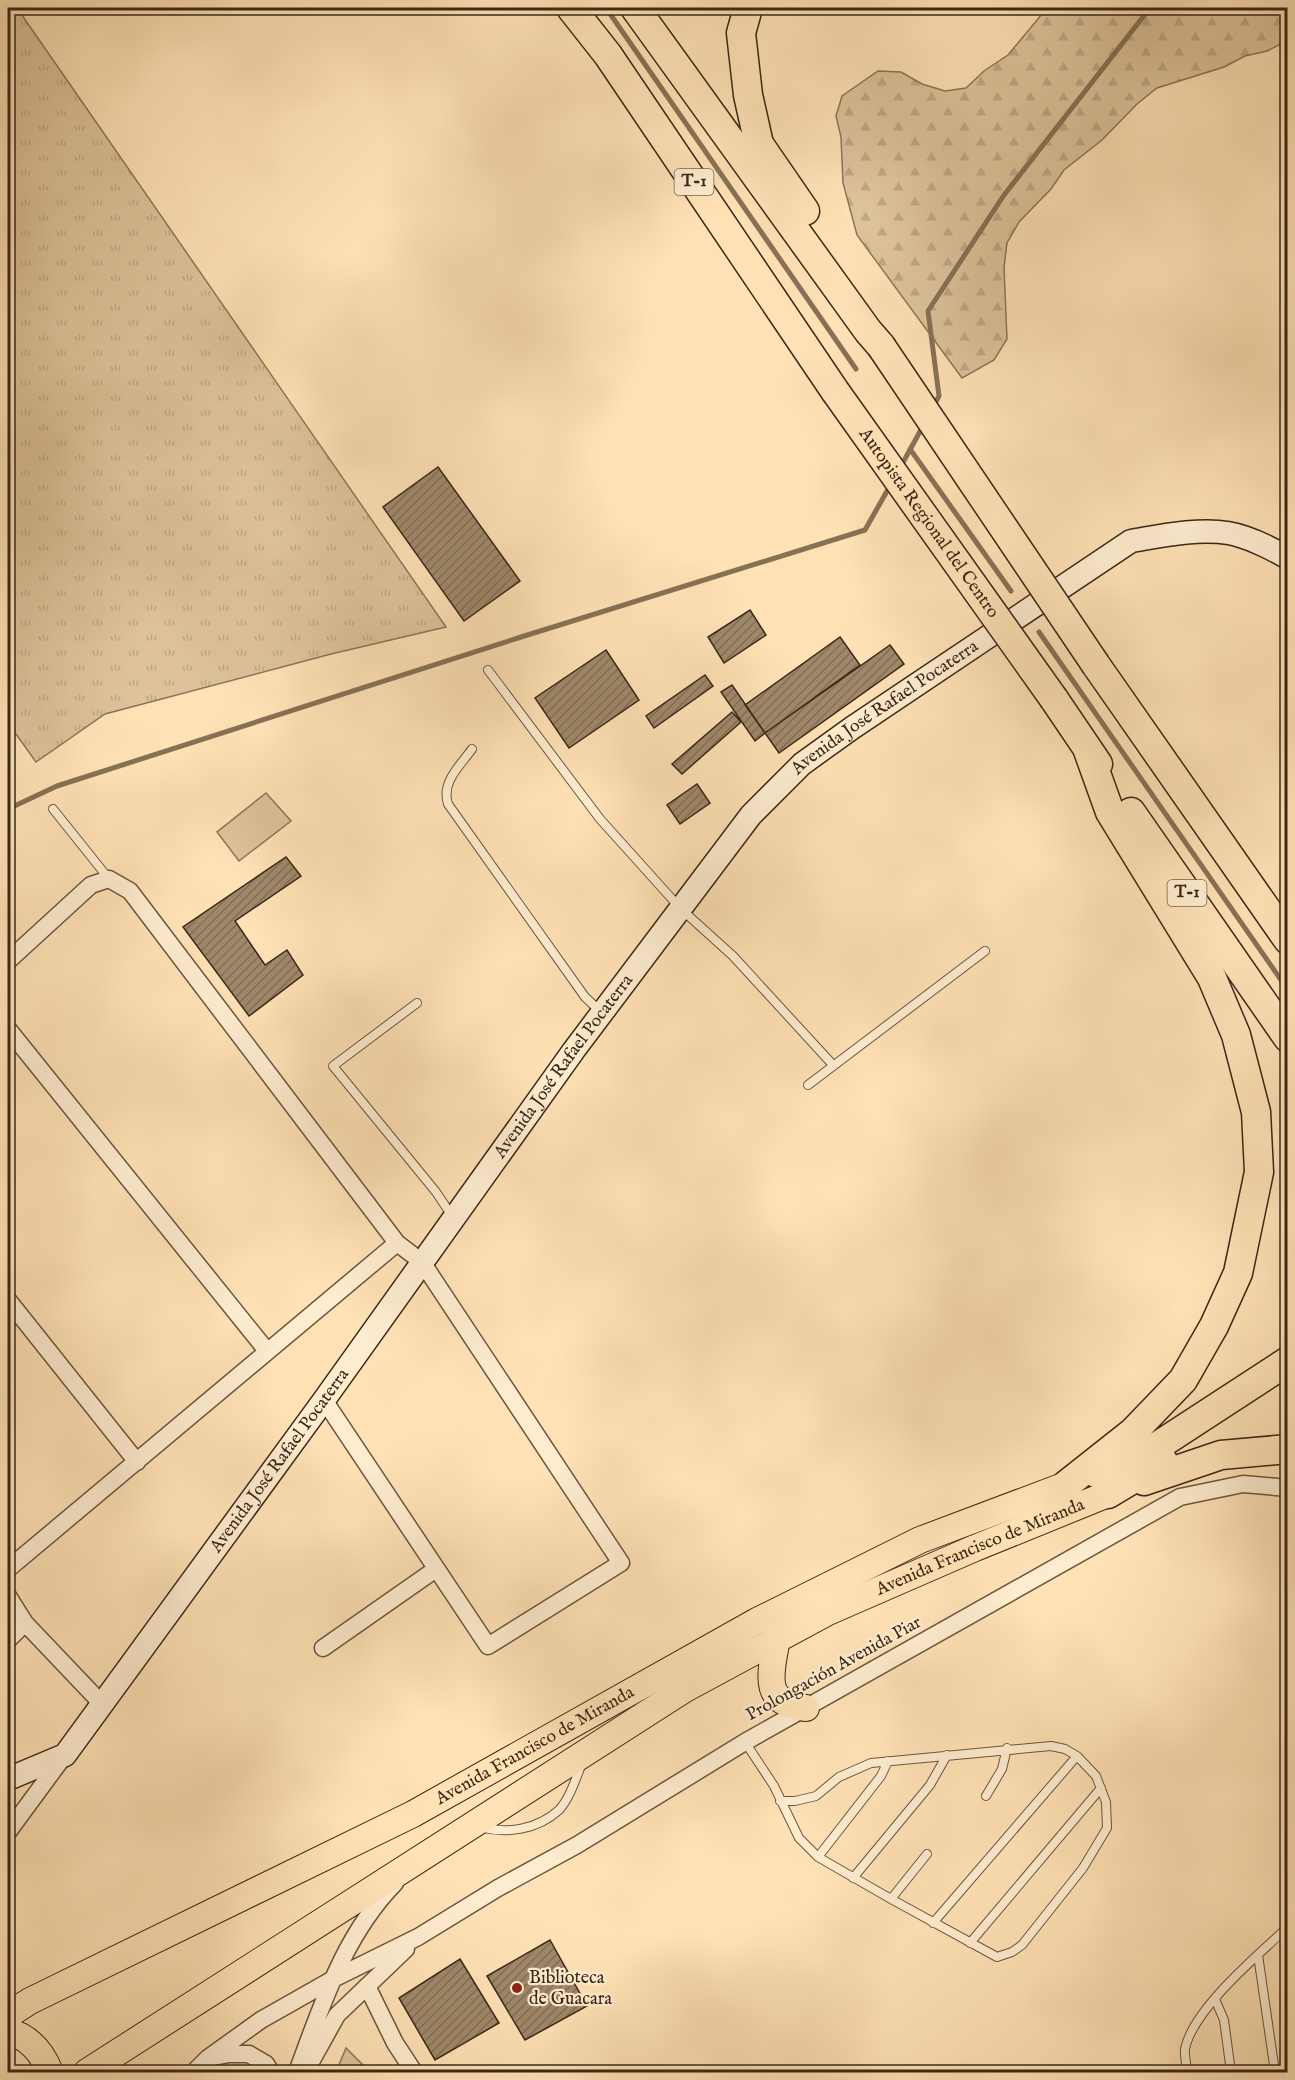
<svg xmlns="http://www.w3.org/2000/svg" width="1295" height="2080" font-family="'IM FELL English',serif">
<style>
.grass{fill:url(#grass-tufts);stroke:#8b7559;stroke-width:1.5}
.forest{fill:url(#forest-firs);stroke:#8b7559;stroke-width:1.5}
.pitch{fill:#ddc29a;stroke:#8b7559;stroke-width:1.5}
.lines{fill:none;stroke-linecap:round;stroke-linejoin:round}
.stream{stroke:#877156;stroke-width:5}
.building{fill:url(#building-hatch);stroke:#392818;stroke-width:1.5}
.lane-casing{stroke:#6a563f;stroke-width:10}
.street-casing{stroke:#6a563f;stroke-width:19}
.secondary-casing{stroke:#392818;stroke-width:25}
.primary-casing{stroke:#392818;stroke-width:28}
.highway-casing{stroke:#392818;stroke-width:31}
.lane{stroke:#feeccf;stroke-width:8}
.street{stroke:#feeccf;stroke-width:16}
.secondary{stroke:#feeccf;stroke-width:22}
.primary{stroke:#fee1b5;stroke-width:26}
.highway{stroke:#fee1b5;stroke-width:28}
.highway-bridge-casing{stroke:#392818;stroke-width:31;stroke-linecap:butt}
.highway-bridge{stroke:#fee1b5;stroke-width:28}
.poi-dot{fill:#8f2418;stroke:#feeccf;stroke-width:2}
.labels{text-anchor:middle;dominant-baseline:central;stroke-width:4.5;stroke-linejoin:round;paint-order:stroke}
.shield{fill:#feeccf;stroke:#74634f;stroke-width:1.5}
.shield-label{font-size:16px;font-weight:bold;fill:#392818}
.street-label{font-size:18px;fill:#392818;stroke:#feeccf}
.poi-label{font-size:18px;fill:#392818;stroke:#feeccf;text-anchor:start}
</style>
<defs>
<pattern id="grass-tufts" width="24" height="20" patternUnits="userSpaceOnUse" patternTransform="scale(1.5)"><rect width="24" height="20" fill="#ddc29a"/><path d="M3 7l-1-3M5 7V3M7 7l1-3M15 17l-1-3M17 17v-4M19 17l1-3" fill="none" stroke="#bea784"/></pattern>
<pattern id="forest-firs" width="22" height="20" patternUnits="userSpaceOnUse" patternTransform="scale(1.5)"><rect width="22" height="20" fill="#ddc29a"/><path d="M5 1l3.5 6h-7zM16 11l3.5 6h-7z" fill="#bea784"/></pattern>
<pattern id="building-hatch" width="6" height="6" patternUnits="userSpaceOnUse" patternTransform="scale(1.5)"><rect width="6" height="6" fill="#9f886a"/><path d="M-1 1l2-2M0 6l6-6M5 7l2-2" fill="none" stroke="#836f56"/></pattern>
</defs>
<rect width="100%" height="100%" fill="#fee1b5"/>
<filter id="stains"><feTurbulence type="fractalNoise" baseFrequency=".00333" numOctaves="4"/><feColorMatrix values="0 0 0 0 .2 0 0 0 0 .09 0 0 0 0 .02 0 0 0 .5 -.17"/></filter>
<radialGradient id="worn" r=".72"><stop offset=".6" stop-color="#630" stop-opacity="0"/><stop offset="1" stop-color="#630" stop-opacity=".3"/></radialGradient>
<!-- grass -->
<path class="grass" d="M 8,8 L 17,8 L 446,627 L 331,654 L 105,714 L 36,762 L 8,723 Z"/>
<!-- forest -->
<path class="forest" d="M 1047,8 L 1287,8 L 1287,41 L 1267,51 L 1245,56 L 1224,67 L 1157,88 L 1137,104 L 1102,140 L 1064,170 L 1051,189 L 1019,222 L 1007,243 L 1004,267 L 1007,339 L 994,360 L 962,378 L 857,235 L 843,183 L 841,137 L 836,116 L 842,96 L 878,71 L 901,72 L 922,84 L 945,91 L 966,88 L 984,71 L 1008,55 Z"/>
<!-- pitch -->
<path class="pitch" d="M 266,793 L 291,821 L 239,861 L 217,832 Z
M 346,2048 L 370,2072 L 336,2072 Z"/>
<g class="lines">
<!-- stream -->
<path class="stream" d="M 606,8 L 856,369
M 933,407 L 939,396 L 928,311 L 1004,195 L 1150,8
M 910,449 L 1011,591
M 900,468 L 923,426
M 1039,632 L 1288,990
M 8,809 L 57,786 L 521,637 L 865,530 L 891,484"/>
</g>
<!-- building -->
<path class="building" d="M 438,467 L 520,581 L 464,621 L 383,507 Z
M 750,610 L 766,635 L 724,663 L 708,637 Z
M 840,637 L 860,665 L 765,733 L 745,705 Z
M 890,645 L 904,664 L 779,753 L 765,733 Z
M 606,650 L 639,700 L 569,748 L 535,698 Z
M 705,675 L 713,686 L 654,728 L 646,716 Z
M 732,685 L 765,733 L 755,741 L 721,692 Z
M 732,712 L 741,722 L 682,774 L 672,764 Z
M 697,784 L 710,803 L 680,824 L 667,805 Z
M 286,857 L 301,876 L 235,921 L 265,965 L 287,950 L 303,975 L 249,1016 L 183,927 Z
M 550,1940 L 587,2006 L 525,2040 L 487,1976 Z
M 460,1959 L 499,2023 L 435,2060 L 399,1998 Z"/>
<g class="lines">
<!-- lane casing -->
<g class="lane-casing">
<path id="lane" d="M 488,670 L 600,819 L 681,909 L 733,956 L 833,1065
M 472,749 C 460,766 441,782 448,804 L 585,997 L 601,1012
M 53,809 L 109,879
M 417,1003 L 333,1066 L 436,1192 L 452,1216
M 808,1085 L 985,951
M 745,1742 L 774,1786 L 799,1838 L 818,1857 L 891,1899 L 997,1957 L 1012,1952 L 1022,1945 L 1083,1868 L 1107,1828 L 1106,1802 L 1096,1776 L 1077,1756 L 1065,1749 L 1051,1746 L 871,1763 L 839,1777 L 816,1796 L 795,1801 L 780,1801
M 986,1796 L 1002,1769 L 1007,1748
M 479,1827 C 507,1834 537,1830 559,1810 C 570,1798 576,1778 582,1763
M 818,1857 L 881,1776 L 888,1761
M 853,1878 L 930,1785 L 947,1755
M 891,1899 L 927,1854
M 933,1923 L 1077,1756
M 970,1943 L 1101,1788
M 1258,1955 L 1275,2072
M 1215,1999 L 1224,2020 L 1231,2072
M 1187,2072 C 1187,2065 1184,2056 1185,2049 C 1193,2009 1258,1955 1288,1927"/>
</g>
<!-- street casing -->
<g class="street-casing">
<path id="street" d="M 8,961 L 91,885 L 109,879 L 130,891 L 397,1243 L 422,1262 L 621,1563 L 488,1646 L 324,1400
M 8,1029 L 267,1351
M 8,1300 L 137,1462
M 8,1569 L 397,1243
M 8,1596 L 25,1623 L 102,1704
M 8,1640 L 25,1623
M 323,1648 L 436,1569
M 8,1832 L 64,1756
M 367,1986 L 395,2043 L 414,2072
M 208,2058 L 261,2020 L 335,1978 L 418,1937 L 498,1888 L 577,1845 L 745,1742 L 1180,1497 L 1243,1484 L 1288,1488
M 307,2069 L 337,2015 L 406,1949
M 194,2072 L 208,2058 L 229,2054 L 249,2054 L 266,2064 L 271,2072
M 297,2072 C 322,2005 344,1935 395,1883"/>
</g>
<!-- secondary casing -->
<g class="secondary-casing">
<g id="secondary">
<path id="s1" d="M 8,1779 L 65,1755 L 324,1400 L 574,1050 L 751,815 L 802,764 L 852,728 L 1131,541 C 1161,536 1198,528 1228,533 C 1246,536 1271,548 1288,558"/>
</g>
</g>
<!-- primary casing -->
<g class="primary-casing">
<g id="primary">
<path d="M 777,1639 C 771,1672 760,1704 806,1708"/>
<path id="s2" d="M 8,2015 L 30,2001 L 413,1814 L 757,1621 L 920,1540 L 1066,1485"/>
<path d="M 8,2031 C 29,2037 42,2052 50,2072"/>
<path id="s3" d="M 87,2072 L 685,1689 L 828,1612 L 975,1548 L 1108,1494"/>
</g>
</g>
<!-- highway casing -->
<g class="highway-casing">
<path id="highway" d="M 571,8 L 608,55 L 835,391
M 635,8 L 868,331 L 881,346
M 748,8 L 741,33 L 748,95 L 759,144 L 805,211
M 1096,665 L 1288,940
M 1054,699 L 1098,764
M 1131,812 L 1288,1038
M 1096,1473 L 1150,1451 L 1288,1361
M 1144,1481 L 1221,1455 L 1288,1449
M 1066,1485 L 1133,1432 L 1183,1380 L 1214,1326 L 1238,1273 L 1259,1172 L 1256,1112 L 1236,1035 L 1212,978 L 1110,812 L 1087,748
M 1108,1494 L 1163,1461"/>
</g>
<!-- lane -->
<use href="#lane" class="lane"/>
<!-- street -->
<use href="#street" class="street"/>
<!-- secondary -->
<use href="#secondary" class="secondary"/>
<!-- primary -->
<use href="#primary" class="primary"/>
<!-- highway -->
<use href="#highway" class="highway"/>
<!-- highway-bridge casing -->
<g class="highway-bridge-casing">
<g id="highway-bridge">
<path d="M 881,346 L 1096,665"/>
<path id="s4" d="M 835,391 L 1054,699"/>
</g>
</g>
<!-- highway-bridge -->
<use href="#highway-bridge" class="highway-bridge"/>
</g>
<!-- markers -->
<circle class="poi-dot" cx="517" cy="1988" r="6"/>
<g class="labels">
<!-- shield labels -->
<g class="shield">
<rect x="674.5" y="169" width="39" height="26" rx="4.5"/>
<rect x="1167.5" y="880" width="39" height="26" rx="4.5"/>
</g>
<g class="shield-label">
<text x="694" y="182">T-1</text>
<text x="1187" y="893">T-1</text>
</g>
<!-- street labels -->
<g class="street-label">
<text stroke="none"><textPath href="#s4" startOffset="162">Autopista Regional del Centro</textPath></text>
<text stroke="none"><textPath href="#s1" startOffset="1398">Avenida José Rafael Pocaterra</textPath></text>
<text stroke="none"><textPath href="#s1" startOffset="912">Avenida José Rafael Pocaterra</textPath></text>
<text stroke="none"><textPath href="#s1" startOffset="426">Avenida José Rafael Pocaterra</textPath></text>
<text stroke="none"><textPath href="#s3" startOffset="1038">Avenida Francisco de Miranda</textPath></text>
<text transform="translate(834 1669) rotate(-29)">Prolongación Avenida Piar</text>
<text stroke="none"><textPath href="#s2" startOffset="592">Avenida Francisco de Miranda</textPath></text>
</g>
<!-- poi labels -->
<g class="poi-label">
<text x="529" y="1978">Biblioteca<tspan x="529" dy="21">de Guacara</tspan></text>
</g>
</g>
<!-- margin -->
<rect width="1295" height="2080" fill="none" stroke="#fee1b5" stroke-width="30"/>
<rect x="9" y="9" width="1277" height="2062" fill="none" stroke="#392818" stroke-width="3"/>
<rect x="15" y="15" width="1265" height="2050" fill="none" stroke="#392818" stroke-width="1.5"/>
<rect width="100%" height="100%" filter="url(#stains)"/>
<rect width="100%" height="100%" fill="url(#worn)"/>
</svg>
